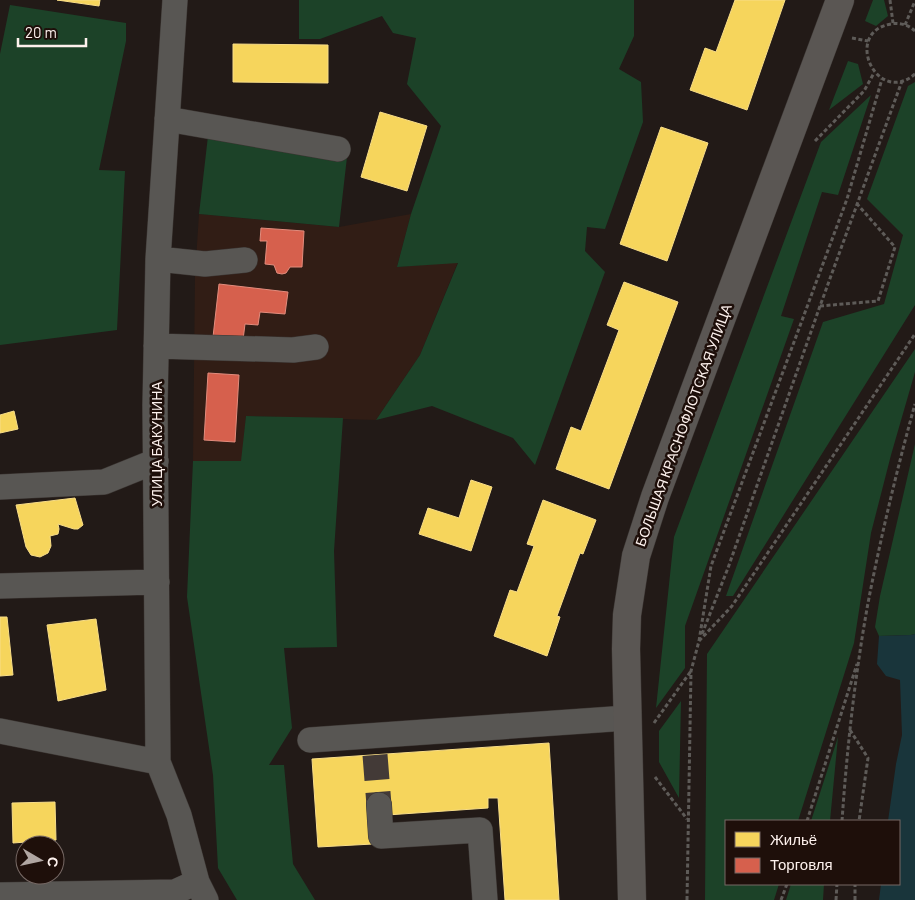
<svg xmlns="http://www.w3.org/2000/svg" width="915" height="900" font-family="Barlow,sans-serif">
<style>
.built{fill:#311d15}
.green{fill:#1c4228}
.water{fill:#19353b}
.homes{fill:#f6d55c;stroke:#f8dd88}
.shops{fill:#d6604d;stroke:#e28c7d}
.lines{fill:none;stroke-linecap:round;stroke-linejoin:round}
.minor-tunnel{stroke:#433a37;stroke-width:25;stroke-dasharray:25 12;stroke-linecap:butt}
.minor-casing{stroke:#3b3532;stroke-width:26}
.major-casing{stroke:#3b3532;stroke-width:29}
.path{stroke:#5e5b58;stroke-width:3;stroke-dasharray:4 2.5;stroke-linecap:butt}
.minor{stroke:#585653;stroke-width:25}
.major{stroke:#5a5653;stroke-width:28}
.labels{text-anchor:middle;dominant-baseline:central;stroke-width:5;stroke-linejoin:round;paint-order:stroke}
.street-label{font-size:14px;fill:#fdf1ed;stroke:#1e0f0a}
</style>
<rect width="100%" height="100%" fill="#221a17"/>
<!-- built -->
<path class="built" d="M 199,214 L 339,227 L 411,214 L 397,267 L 458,262 L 420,355 L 376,420 L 246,416 L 242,461 L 193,461 L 195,276 Z"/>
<!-- green -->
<path class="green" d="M 299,0 L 634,0 L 634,36 L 619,69 L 641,82 L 643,122 L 605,229 L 587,227 L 585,251 L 605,272 L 535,465 L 513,438 L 432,406 L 376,420 L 420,355 L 458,263 L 397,267 L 411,214 L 441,126 L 407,84 L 416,38 L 393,33 L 382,16 L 320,39 L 299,39 Z
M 873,0 L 884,0 L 888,16 L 876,26 L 865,21 Z
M 10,5 L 126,23 L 126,41 L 99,170 L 125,171 L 117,330 L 0,345 L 0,54 Z
M 848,61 L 858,64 L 863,84 L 829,110 Z
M 915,82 L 915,305 L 733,596 L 726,596 L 823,322 L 884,304 L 903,235 L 867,199 L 908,86 Z
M 871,95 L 838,195 L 822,192 L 781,316 L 794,319 L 685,626 L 685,668 L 656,708 L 674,537 L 821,142 Z
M 208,136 L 347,157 L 339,227 L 199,214 Z
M 915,349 L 915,372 L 891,455 L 871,533 L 854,643 L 798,821 L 726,821 L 726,884 L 779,884 L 774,900 L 705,900 L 707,654 Z
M 246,416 L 343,418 L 334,551 L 337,647 L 284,648 L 292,728 L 269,765 L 284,765 L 293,864 L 315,900 L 237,900 L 218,868 L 213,775 L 187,597 L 193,461 L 241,461 Z
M 915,444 L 915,634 L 911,635 L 879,636 L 875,627 L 880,596 Z
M 681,701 L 679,798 L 659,762 L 659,731 Z
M 838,737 L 830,821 L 811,821 Z
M 791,884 L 824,884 L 823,900 L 786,900 Z"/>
<!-- water -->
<path class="water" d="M 915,634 L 915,900 L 879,900 L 881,884 L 899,884 L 899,821 L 888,821 L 896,764 L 902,735 L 900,680 L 886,676 L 877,664 L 879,636 L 911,635 Z"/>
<!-- homes -->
<path class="homes" d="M 57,0 L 100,0 L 99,6 Z
M 735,0 L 785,0 L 747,110 L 690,90 L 705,48 L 716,52 Z
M 233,44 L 328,45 L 328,83 L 233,82 Z
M 380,112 L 427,126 L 407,191 L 361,177 Z
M 661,127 L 708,143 L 667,261 L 620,244 Z
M 624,282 L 678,302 L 609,489 L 556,469 L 571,427 L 581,431 L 619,330 L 607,325 Z
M 14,411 L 18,429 L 0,433 L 0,415 Z
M 471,480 L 492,487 L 471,551 L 419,534 L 428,508 L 459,518 Z
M 75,498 L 83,525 L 78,529 L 74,529 L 58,524 L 59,529 L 58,534 L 50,536 L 51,546 L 48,553 L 40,557 L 31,555 L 26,547 L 16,505 Z
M 543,500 L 596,520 L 583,554 L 580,553 L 557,616 L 560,617 L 547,656 L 494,636 L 510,590 L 517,592 L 534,546 L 527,544 Z
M 0,617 L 7,617 L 13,675 L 0,676 Z
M 96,619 L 106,690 L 58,701 L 47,625 Z
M 549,743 L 559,900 L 505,900 L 498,798 L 488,798 L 488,808 L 387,815 L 373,844 L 318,847 L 312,759 Z
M 55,802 L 56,840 L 48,841 L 48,845 L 26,845 L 26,842 L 13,843 L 12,803 Z"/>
<!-- shops -->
<path class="shops" d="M 261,228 L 304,231 L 302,267 L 290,267 L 286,273 L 282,274 L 277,273 L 274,265 L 265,264 L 267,241 L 260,241 Z
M 219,284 L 288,292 L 285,314 L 260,312 L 258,325 L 245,324 L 243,340 L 213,337 Z
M 208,373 L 239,375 L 235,442 L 204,440 Z"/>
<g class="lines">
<!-- minor-tunnel -->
<path class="minor-tunnel" d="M 375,755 L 379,805"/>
<!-- minor casing -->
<g class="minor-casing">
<path id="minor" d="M 175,0 L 158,259 L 155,405 L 158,762 L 179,815 L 197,882 L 206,900
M 167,119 L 338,149
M 158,259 L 205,264 L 245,260
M 156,346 L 293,350 L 316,347
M 0,487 L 104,482 L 156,461
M 0,586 L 157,582
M 0,731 L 158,762
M 310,740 L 627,718
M 379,805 L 381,836 L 480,830 L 485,900
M 0,895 L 175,892 L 197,882"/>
</g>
<!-- major casing -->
<g class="major-casing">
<path id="major" d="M 632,900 L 626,649 L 627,615 L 636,556 L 655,497 L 840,0"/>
</g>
<!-- path -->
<path class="path" d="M 890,0 L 893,23
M 905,25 L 915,1
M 915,31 C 909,25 899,22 891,24 C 842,32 877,107 915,74
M 852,38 L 868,41
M 815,141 L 864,91 L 874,73
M 820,306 L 878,301 L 895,247 L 858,205
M 702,634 L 728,568 L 820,306 L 902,81
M 699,641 L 732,606 L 915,334
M 654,723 L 691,671
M 850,730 L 868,758 L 859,821
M 655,777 L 687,819
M 807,821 L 857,664
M 842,821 C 847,748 855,675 868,603 C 881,536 897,469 915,404
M 687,900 L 691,671 L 699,641 L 711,566 L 847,199 L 882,79
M 781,900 L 787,884
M 836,900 L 837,884
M 855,900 L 855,884"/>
<!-- minor -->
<use href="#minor" class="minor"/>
<!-- major -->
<use href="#major" class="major"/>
</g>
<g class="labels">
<!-- street labels -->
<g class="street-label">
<text transform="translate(683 425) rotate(-70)">БОЛЬШАЯ КРАСНОФЛОТСКАЯ УЛИЦА</text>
<text transform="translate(156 444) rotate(-90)">УЛИЦА БАКУНИНА</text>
</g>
</g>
<!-- legend -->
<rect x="725" y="820" width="175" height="65" fill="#1e0f0a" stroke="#776965"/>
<rect x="735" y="832" width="25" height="15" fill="#f6d55c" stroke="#776965"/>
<text x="770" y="845" font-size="15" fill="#fdf1ed">Жильё</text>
<rect x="735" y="858" width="25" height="15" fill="#d6604d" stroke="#776965"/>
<text x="770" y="870" font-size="15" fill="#fdf1ed">Торговля</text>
<!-- north arrow -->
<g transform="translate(40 860) rotate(99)"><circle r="24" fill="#1e0f0a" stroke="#776965"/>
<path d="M0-4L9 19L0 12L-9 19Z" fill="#b0a6a2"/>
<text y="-8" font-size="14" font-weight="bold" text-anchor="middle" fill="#fdf1ed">С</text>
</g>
<!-- scale -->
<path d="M18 38v8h68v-8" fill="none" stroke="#fdf1ed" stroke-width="2.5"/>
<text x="25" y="38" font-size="15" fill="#fdf1ed" stroke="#1e0f0a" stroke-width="4" paint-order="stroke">20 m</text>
</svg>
